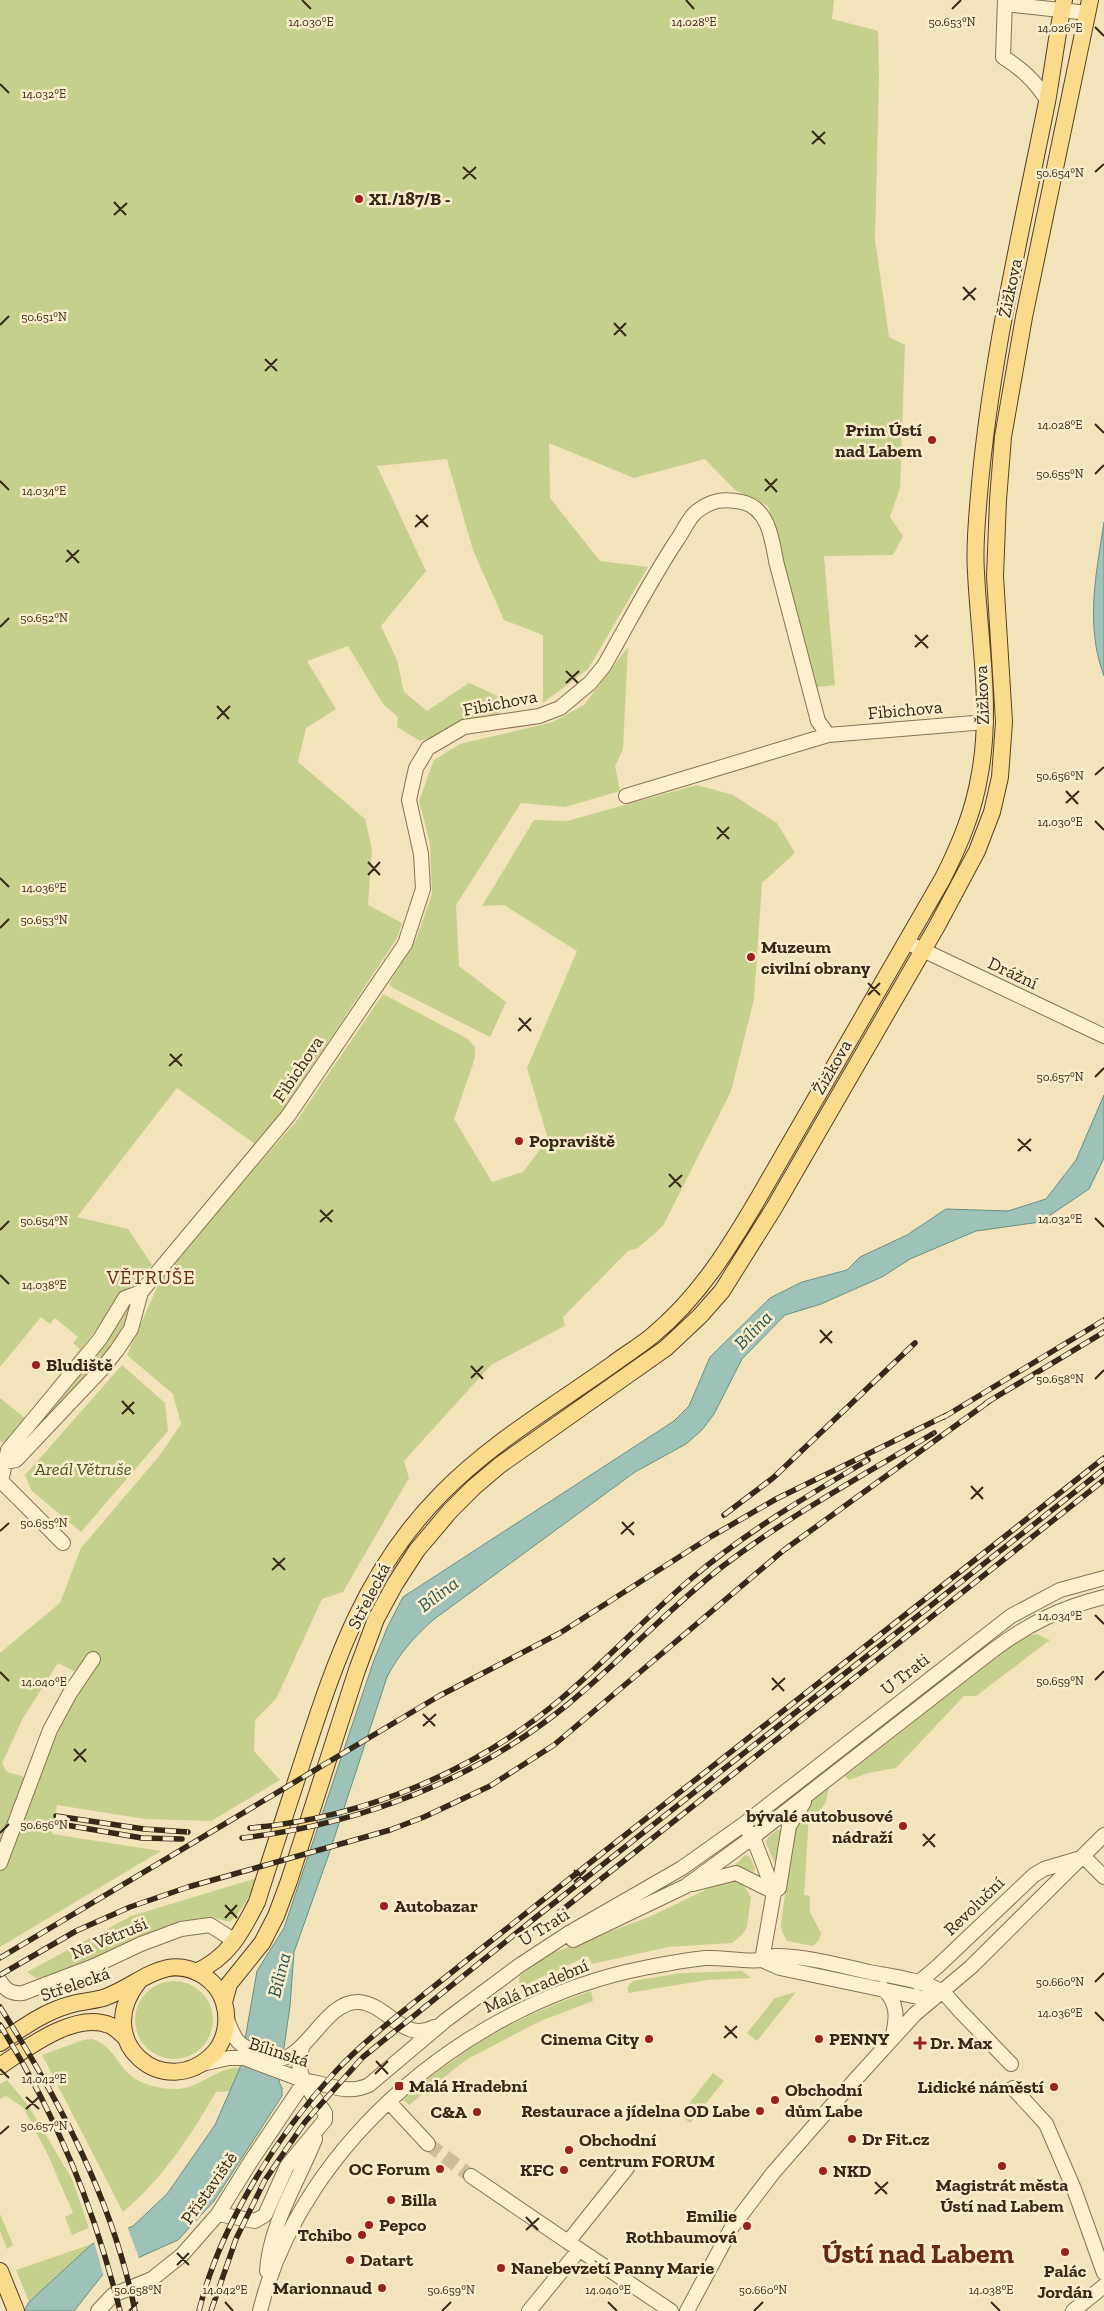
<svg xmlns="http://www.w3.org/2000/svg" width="1104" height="2311" font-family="'Zilla Slab',serif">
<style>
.green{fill:#c6d08d;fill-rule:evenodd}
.water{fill:#9fc2b8;stroke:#669086}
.pier{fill:#f2e3ba}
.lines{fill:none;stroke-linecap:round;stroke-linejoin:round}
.minor-tunnel{stroke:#cdbe9a;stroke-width:14;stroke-dasharray:14 7;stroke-linecap:butt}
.minor-casing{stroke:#8a7253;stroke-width:16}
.major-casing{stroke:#573f28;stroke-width:18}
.minor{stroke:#fcf0cd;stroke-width:14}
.major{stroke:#fadb8c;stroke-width:16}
.tram{stroke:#372919;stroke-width:1}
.rail-casing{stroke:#372919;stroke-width:5.5}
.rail{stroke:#f9ecca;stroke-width:4;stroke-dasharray:11;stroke-linecap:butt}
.ticks{fill:none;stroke:#372919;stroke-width:2}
.poi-dot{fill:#9e201d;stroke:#f9ecca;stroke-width:2}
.labels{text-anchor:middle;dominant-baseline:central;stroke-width:5;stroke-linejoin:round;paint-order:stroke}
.poi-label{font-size:18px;font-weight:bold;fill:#372919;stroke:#f9ecca;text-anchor:start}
.street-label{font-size:18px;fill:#372919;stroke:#f9ecca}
.park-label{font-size:18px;font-style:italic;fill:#46561e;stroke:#f9ecca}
.neighbourhood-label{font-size:19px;letter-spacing:1px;fill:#682815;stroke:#f9ecca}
.water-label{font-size:19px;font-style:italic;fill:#275957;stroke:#f9ecca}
.town-label{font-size:28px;font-weight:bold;fill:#682815;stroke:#f9ecca}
.ticks-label{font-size:12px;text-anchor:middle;fill:#372919;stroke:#f9ecca;stroke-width:5;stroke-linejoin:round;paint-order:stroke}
</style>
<rect width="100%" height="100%" fill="#f2e3ba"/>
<!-- green -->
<path class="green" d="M 0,0 L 834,0 L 832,19 L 878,31 L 879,77 L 875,240 L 889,337 L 905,345 L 900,488 L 890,517 L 903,536 L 893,555 L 824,556 L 835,685 L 817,687 L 768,506 L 735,490 L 705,459 L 634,478 L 549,443 L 550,498 L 600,561 L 648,567 L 588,669 L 543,703 L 543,635 L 504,620 L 473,550 L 447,459 L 377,466 L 426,571 L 381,626 L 397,660 L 404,692 L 427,711 L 469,683 L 505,699 L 498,716 L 420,741 L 397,727 L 398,717 L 383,704 L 348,646 L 307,661 L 336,709 L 306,728 L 298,762 L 365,819 L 372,849 L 368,905 L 402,923 L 397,938 L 282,1112 L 255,1144 L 177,1088 L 77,1217 L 128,1229 L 152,1265 L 123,1294 L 9,1444 L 0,1441 L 0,1398 L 25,1418 L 80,1349 L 73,1343 L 78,1337 L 55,1318 L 50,1324 L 41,1317 L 0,1367 Z
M 628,647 L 623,749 L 615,766 L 620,791 L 565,807 L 521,803 L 456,905 L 459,966 L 506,1002 L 490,1037 L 393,988 L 389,984 L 417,937 L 432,894 L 430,843 L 419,801 L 434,760 L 460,744 L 553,722 L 584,705 Z
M 697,785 L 733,795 L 777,823 L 795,853 L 762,883 L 754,999 L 731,1091 L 663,1226 L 638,1248 L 628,1251 L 563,1317 L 565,1326 L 491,1365 L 404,1461 L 409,1478 L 343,1592 L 322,1599 L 276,1699 L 255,1720 L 254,1751 L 280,1780 L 211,1821 L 145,1819 L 57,1805 L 52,1834 L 161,1851 L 0,1947 L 0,1653 L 60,1603 L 81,1548 L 160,1455 L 181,1424 L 173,1394 L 127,1355 L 166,1267 L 295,1123 L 383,994 L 468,1039 L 475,1047 L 475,1058 L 454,1119 L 492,1182 L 523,1172 L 548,1139 L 527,1068 L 577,951 L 504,905 L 482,906 L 534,820 L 567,821 ZM 58,1663 L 85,1677 L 35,1780 L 7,1772 L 2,1763 L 23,1718 Z
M 130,1303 C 136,1317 120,1338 112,1349 L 15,1455 L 16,1446 L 125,1306 Z
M 122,1365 L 165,1403 L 168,1431 L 81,1532 L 31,1490 L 25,1475 Z
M 1037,1634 L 1050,1640 L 976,1696 L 964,1696 L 896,1768 L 868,1773 L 849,1780 L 845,1776 L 1024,1636 Z
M 829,1788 L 826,1802 L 819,1812 L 809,1814 L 804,1895 L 810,1896 L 810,1912 L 821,1933 L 819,1940 L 813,1946 L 787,1941 L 782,1932 L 781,1925 L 794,1824 L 807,1805 Z
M 778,1829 L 781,1832 L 776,1862 L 774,1862 L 766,1842 L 768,1837 Z
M 745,1855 L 750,1857 L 755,1868 L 754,1872 L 735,1865 Z
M 257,1878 C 251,1895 243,1909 230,1922 L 211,1917 L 197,1919 L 60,1972 L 37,1979 L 27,1972 L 131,1916 Z
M 730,1881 L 742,1883 L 751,1897 L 747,1927 L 742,1935 L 732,1943 L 668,1947 L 592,1964 L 588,1956 L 518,1988 L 520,1976 L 547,1955 L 649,1917 L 722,1882 Z
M 742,1971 L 751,1978 L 707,1980 L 628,1993 L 628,1986 L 633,1981 L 681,1973 Z
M135 2020a39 39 0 1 1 78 0a39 39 0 1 1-78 0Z
M 591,1991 L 593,2001 L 538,2022 L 466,2060 L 409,2105 L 403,2100 C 461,2049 517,2016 591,1991 Z
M 796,1992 L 757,2041 L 747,2033 L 775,1998 Z
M 92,2039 C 110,2045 114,2057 125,2070 C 136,2084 162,2090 179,2089 C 201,2087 220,2066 240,2068 L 230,2091 L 216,2092 C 190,2137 163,2178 123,2212 L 42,2055 L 83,2040 Z
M 713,2073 L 724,2081 L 690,2123 L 680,2115 Z
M 7,2080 L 28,2105 L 72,2179 L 89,2228 L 72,2235 L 65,2217 L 73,2213 L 48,2155 L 23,2107 L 6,2096 L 0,2099 L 0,2084 Z
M 0,2214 L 13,2245 L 7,2249 L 0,2231 Z
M 92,2244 L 29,2302 L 16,2270 Z"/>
<!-- water -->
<path class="water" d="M 1104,522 L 1104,676 C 1085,625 1096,575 1104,522 Z
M 1104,1095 L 1104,1158 L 1089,1189 L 1040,1222 L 976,1231 L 910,1259 L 882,1277 L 821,1304 L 785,1315 L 742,1359 L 714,1414 L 702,1430 L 686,1444 L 635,1472 L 433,1620 C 413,1638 399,1654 387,1677 L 329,1854 L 294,1952 L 290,2006 L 279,2082 L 282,2088 L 282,2096 L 214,2201 L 178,2240 L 104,2273 L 74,2311 L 24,2311 L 29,2302 L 92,2244 L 133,2226 L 167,2194 L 215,2125 L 240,2068 L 257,1971 L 284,1928 L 374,1660 L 388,1626 L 403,1597 L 674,1421 L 689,1406 L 710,1357 L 770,1298 L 802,1282 L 847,1270 L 860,1257 L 907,1235 L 946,1209 L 1008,1211 L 1046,1199 L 1076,1160 Z"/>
<!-- pier -->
<path class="pier" d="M 127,2226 L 140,2261 L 104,2278 L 94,2241 Z"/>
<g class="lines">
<!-- minor-tunnel -->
<path class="minor-tunnel" d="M 428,2144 L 471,2176"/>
<!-- minor casing -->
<g class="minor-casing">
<path id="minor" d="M 1005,0 L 1003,57 C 1022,69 1035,81 1047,100
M 1005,4 L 1088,13
M 626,796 L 828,735
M 906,942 L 1104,1036
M 0,1463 L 16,1460 L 102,1369 L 117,1350 L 131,1329 L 141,1292 L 288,1116 L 405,944 L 423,889 L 421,854 L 409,800 L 416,768 L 428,748 L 464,727 L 539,716 L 560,708 L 590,683 L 604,666 C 628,624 650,581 677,540 C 683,532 688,519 696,512 C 711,500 724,498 742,502 C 768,508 772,538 776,561 L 818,721 L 828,735 L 986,722
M 63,1543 L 1,1481 L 8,1450 L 100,1339 L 125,1298 L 141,1292
M 748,1831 L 753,1837 L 774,1892 L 762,1960
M 1084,1857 L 1104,1877
M 0,1863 L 50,1730 L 70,1693 L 93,1659
M 693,1884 L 736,1873 L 774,1892
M 774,1892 L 779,1888 L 789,1826 L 804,1802
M 573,1940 L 686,1886 L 753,1837 L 992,1651 C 1028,1624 1060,1608 1104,1597
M 762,1960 L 780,1968 L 932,2000
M 0,1981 C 6,1991 12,1994 23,1993 L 94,1966 L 141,1944 L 181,1929 L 210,1925 L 235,1941
M 918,1983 L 938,1966 L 1034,1875 L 1044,1869 L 1081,1858
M 882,1988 C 899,2002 897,2019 892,2039
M 226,2017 C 235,2040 236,2045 260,2054 C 266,2056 273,2060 279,2059 C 307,2057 326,2001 358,2002 C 387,2003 404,2044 434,2027
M 202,2064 L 229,2058 L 244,2058 L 305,2081 C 329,2083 345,2096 369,2085 L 446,2020 L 520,1965 L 569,1933 L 682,1868 L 744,1824 L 1011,1616 L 1060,1590 L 1104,1578
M 1013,2088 L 1046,2124 L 1074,2189 L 1104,2273
M 389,2102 L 428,2144
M 627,2168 L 568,2242 L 671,2311
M 471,2176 L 568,2242
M 218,2214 L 255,2221 L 265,2215 L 287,2166 L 325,2120 L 325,2113 C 311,2092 289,2069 304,2044
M 267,2271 C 270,2224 298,2182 315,2139
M 98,2311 L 113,2295 L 152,2279 L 182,2255 L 218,2214 L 251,2161 L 305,2081
M 260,2311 C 302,2140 474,2001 644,1968 C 664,1964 685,1960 705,1958 C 723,1957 743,1962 762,1960 C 767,1959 770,1956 775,1956 C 807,1956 838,1965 869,1972 C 890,1976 924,1980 942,1992 C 949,1997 955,2006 961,2012 C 978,2029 994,2047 1011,2064
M 529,2311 L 579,2250
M 687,2311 L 732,2227 L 773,2173 L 834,2103 L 915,2014 L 971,1967 L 1104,1835
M 1073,2311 L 1104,2286"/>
</g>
<!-- major casing -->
<g class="major-casing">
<path id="major" d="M 196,1972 C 229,1957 241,1933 257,1902 C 272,1854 288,1806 304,1757 C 336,1658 366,1570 441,1494 C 492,1442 554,1406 613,1364 C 626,1354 640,1346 653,1335 C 699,1297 729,1248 759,1197 L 943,878 C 960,844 974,811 980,773 C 992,707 979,638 976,572 C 974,547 977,520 979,495 C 990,363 1021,232 1047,102 C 1053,68 1057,34 1064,0
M 224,2002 L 229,1984 L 262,1943 L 276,1916 L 289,1881 L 357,1670 L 376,1619 L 395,1584 L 417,1550 L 450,1511 L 474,1487 L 500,1465 L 666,1348 L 700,1316 L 722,1291 L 774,1208 L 937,926 L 977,851 L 992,812 L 1000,777 L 1004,722 L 995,576 L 998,500 L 1003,437 L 1024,317 L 1090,0
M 0,2043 C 22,2028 44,2012 69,2005 C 81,2001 95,2001 106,1997 C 141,1984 165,1952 204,1976 C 213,1982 221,1992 224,2003 C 229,2019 226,2040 214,2053 C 165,2104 90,2041 139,1981
M 0,2066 C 27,2048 75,2011 109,2025 C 115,2027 120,2033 125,2037
M 0,2271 L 16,2311"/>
</g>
<!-- minor -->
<use href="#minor" class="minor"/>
<!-- major -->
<use href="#major" class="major"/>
<!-- tram -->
<path class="tram" d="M 595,2261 L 604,2266"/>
<!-- rail casing -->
<g class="rail-casing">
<path id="rail" d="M 986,1403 L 1104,1332
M 944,1417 L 1104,1320
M 724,1515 L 773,1478 L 915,1343
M 56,1816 L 144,1829 L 188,1832
M 54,1823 L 142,1838 L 182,1839
M 250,1828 C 363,1818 475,1772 562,1698 C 607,1660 647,1616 692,1578 C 746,1532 807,1496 868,1460
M 242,1838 C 361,1824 473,1781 567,1705 C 621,1661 668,1609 723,1566 C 789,1516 863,1475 934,1433
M 557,1914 L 1104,1480
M 0,1958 L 439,1696 L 560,1633 L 712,1536 L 776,1499 L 949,1414
M 0,1975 L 76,1931 L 130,1907 L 188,1887 L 390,1830 L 424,1817 L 490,1786 L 554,1745 L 784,1550 L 991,1400
M 0,2007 C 60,2101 113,2201 135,2311
M 0,2025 C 57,2116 94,2207 120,2311
M 199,2311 C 220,2225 277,2135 336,2071 C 368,2037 406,2009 442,1980 C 493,1939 544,1899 596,1858 C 765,1725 935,1592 1104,1458
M 211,2311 L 236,2239 L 265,2180 L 305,2122 L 363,2057 L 535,1918 L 1104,1469"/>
</g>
<!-- rail -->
<use href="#rail" class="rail"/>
</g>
<!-- ticks -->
<path class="ticks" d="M 302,0 L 311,9M 686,0 L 694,9M 952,9 L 961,0M 1095,27 L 1104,36M 0,84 L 9,93M 812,131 L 825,144M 812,144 L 825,132M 463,167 L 476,179M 1095,172 L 1104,164M 463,179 L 476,167M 114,202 L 126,215M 114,215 L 127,203M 963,287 L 975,300M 963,300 L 976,288M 614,323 L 626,336M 0,325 L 9,316M 614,335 L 626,323M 265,359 L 277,371M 265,371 L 277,359M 1095,424 L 1104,433M 1095,474 L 1104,465M 765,479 L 777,492M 0,481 L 9,490M 765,491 L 777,479M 416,515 L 428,527M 415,527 L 428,515M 67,550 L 79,563M 66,562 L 79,550M 0,627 L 9,618M 915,635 L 928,648M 915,647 L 928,635M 566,671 L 578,683M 566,683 L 579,671M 217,706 L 229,719M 217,719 L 230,706M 1095,775 L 1104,767M 1066,791 L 1078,804M 1066,803 L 1079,791M 1095,821 L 1104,830M 717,827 L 729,839M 717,839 L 729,827M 368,862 L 380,875M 368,875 L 380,862M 0,878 L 9,887M 0,928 L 9,919M 868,983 L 880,995M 868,995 L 880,983M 519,1018 L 531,1031M 518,1031 L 531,1018M 170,1054 L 182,1066M 169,1066 L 182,1054M 1095,1077 L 1104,1068M 1018,1139 L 1031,1151M 1018,1151 L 1031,1139M 669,1174 L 681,1187M 669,1187 L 682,1175M 320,1210 L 332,1222M 1095,1218 L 1104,1227M 320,1222 L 333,1210M 0,1230 L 9,1221M 0,1275 L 9,1284M 820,1330 L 832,1343M 820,1343 L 832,1331M 471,1366 L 483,1379M 471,1378 L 483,1366M 1095,1379 L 1104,1370M 122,1401 L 134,1414M 122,1414 L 134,1402M 971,1486 L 983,1499M 971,1499 L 983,1487M 622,1522 L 634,1535M 0,1531 L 9,1523M 621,1534 L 634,1522M 273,1558 L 285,1570M 272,1570 L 285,1558M 1095,1615 L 1104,1624M 0,1672 L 9,1681M 772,1678 L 784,1691M 1095,1680 L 1104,1671M 772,1690 L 785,1678M 423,1714 L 435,1726M 423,1726 L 436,1714M 74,1749 L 86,1762M 74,1761 L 86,1749M 0,1833 L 9,1824M 923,1834 L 935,1847M 923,1846 L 935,1834M 574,1870 L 586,1882M 574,1882 L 586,1870M 225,1905 L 237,1918M 225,1918 L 237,1905M 1095,1982 L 1104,1973M 1095,2012 L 1104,2021M 725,2026 L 737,2038M 724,2038 L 737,2026M 376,2061 L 388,2074M 0,2069 L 9,2078M 375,2074 L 388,2061M 26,2097 L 39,2109M 26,2109 L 39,2097M 0,2134 L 9,2126M 875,2182 L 887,2194M 875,2194 L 888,2182M 526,2217 L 538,2230M 526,2230 L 539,2218M 177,2253 L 189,2265M 177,2265 L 189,2253M 225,2302 L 233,2311M 608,2302 L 617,2311M 991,2302 L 1000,2311M 129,2311 L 138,2302M 442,2311 L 451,2302M 754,2311 L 763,2302"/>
<!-- markers -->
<g class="poi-dot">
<circle cx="359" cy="199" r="5"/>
<circle cx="932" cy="440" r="5"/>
<circle cx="751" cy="957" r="5"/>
<circle cx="519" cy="1141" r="5"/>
<circle cx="36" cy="1365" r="5"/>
<circle cx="903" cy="1826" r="5"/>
<circle cx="384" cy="1906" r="5"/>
<circle cx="649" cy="2039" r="5"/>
<circle cx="819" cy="2039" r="5"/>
<path d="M917.5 2035.5h5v5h5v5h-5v5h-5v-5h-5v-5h5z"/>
<rect x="394" y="2081" width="10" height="10" rx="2.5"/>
<circle cx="1054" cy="2087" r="5"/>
<circle cx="775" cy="2100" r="5"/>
<circle cx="760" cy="2111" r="5"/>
<circle cx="477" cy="2112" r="5"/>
<circle cx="852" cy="2139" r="5"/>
<circle cx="569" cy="2150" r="5"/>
<circle cx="1002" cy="2166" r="5"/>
<circle cx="440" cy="2169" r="5"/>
<circle cx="564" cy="2170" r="5"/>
<circle cx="823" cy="2171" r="5"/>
<circle cx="391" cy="2200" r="5"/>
<circle cx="369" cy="2225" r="5"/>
<circle cx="747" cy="2226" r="5"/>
<circle cx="362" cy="2235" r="5"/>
<circle cx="1065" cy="2252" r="5"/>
<circle cx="350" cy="2260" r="5"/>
<circle cx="501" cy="2268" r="5"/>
<circle cx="382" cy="2288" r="5"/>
</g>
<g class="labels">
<!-- poi labels -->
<g class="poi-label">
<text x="369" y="199">XI./187/B -</text>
<text x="922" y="430" text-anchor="end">Prim Ústí<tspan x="922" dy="21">nad Labem</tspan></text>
<text x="761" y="947">Muzeum<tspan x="761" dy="21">civilní obrany</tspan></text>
<text x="529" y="1141">Popraviště</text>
<text x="46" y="1365">Bludiště</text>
<text x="893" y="1816" text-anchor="end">bývalé autobusové<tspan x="893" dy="21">nádraží</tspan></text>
<text x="394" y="1906">Autobazar</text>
<text x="639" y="2039" text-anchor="end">Cinema City</text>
<text x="829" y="2039">PENNY</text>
<text x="930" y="2043">Dr. Max</text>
<text x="409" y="2086">Malá Hradební</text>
<text x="1044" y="2087" text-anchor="end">Lidické náměstí</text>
<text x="785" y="2090">Obchodní<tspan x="785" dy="21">dům Labe</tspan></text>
<text x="750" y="2111" text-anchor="end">Restaurace a jídelna OD Labe</text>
<text x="467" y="2112" text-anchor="end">C&amp;A</text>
<text x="862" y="2139">Dr Fit.cz</text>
<text x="579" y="2140">Obchodní<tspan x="579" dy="21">centrum FORUM</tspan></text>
<text x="430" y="2169" text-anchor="end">OC Forum</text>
<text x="554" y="2170" text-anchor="end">KFC</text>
<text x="833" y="2171">NKD</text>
<text x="1002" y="2185" text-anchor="middle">Magistrát města<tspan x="1002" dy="21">Ústí nad Labem</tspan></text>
<text x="401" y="2200">Billa</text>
<text x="737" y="2216" text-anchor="end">Emilie<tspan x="737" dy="21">Rothbaumová</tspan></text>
<text x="379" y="2225">Pepco</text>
<text x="352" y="2235" text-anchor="end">Tchibo</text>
<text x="360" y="2260">Datart</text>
<text x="511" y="2268">Nanebevzetí Panny Marie</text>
<text x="1065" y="2271" text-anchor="middle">Palác<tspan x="1065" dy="21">Jordán</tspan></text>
<text x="372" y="2288" text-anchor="end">Marionnaud</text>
</g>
<!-- street labels -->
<g class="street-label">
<text transform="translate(1010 288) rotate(-78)">Žižkova</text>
<text transform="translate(982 695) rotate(-92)">Žižkova</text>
<text transform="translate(500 703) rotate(-11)">Fibichova</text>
<text transform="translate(905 710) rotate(-5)">Fibichova</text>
<text transform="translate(1013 973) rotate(25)">Drážní</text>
<text transform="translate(832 1067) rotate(-60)">Žižkova</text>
<text transform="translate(298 1069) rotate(-56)">Fibichova</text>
<text transform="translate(369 1596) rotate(-63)">Střelecká</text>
<text transform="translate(905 1674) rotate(-38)">U Trati</text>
<text transform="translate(974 1906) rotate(-44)">Revoluční</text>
<text transform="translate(544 1927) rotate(-32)">U Trati</text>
<text transform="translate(109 1938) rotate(-23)">Na Větruši</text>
<text transform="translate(75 1984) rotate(-19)">Střelecká</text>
<text transform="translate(536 1986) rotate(-23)">Malá hradební</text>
<text transform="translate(279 2052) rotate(18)">Bílinská</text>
<text transform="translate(209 2188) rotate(-55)">Přístaviště</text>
</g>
<!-- park labels -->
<g class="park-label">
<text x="83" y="1469">Areál Větruše</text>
</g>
<!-- neighbourhood labels -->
<g class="neighbourhood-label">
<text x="151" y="1277">VĚTRUŠE</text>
</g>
<!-- water labels -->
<g class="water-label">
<text transform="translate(753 1330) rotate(-46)">Bílina</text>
<text transform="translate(438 1594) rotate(-37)">Bílina</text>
<text transform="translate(279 1975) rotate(-76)">Bílina</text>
</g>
<!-- town labels -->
<g class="town-label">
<text x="918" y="2253">Ústí nad Labem</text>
</g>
</g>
<g class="ticks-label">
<text x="952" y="26">50.653°N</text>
<text x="311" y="26">14.030°E</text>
<text x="694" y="26">14.028°E</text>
<text x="1060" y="32">14.026°E</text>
<text x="44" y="98">14.032°E</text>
<text x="1060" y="177">50.654°N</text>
<text x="44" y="321">50.651°N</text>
<text x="1060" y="429">14.028°E</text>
<text x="1060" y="478">50.655°N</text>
<text x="44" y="495">14.034°E</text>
<text x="44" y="622">50.652°N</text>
<text x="1060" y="780">50.656°N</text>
<text x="1060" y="826">14.030°E</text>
<text x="44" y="892">14.036°E</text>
<text x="44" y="924">50.653°N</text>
<text x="1060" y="1081">50.657°N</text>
<text x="1060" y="1223">14.032°E</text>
<text x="44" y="1225">50.654°N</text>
<text x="44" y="1289">14.038°E</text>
<text x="1060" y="1383">50.658°N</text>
<text x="44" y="1527">50.655°N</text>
<text x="1060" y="1620">14.034°E</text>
<text x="1060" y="1685">50.659°N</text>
<text x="44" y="1686">14.040°E</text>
<text x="44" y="1829">50.656°N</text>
<text x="1060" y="1986">50.660°N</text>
<text x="1060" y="2017">14.036°E</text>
<text x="44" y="2083">14.042°E</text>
<text x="44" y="2130">50.657°N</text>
<text x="225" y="2294">14.042°E</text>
<text x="608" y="2294">14.040°E</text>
<text x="991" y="2294">14.038°E</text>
<text x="138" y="2294">50.658°N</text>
<text x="451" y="2294">50.659°N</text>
<text x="763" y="2294">50.660°N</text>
</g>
</svg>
